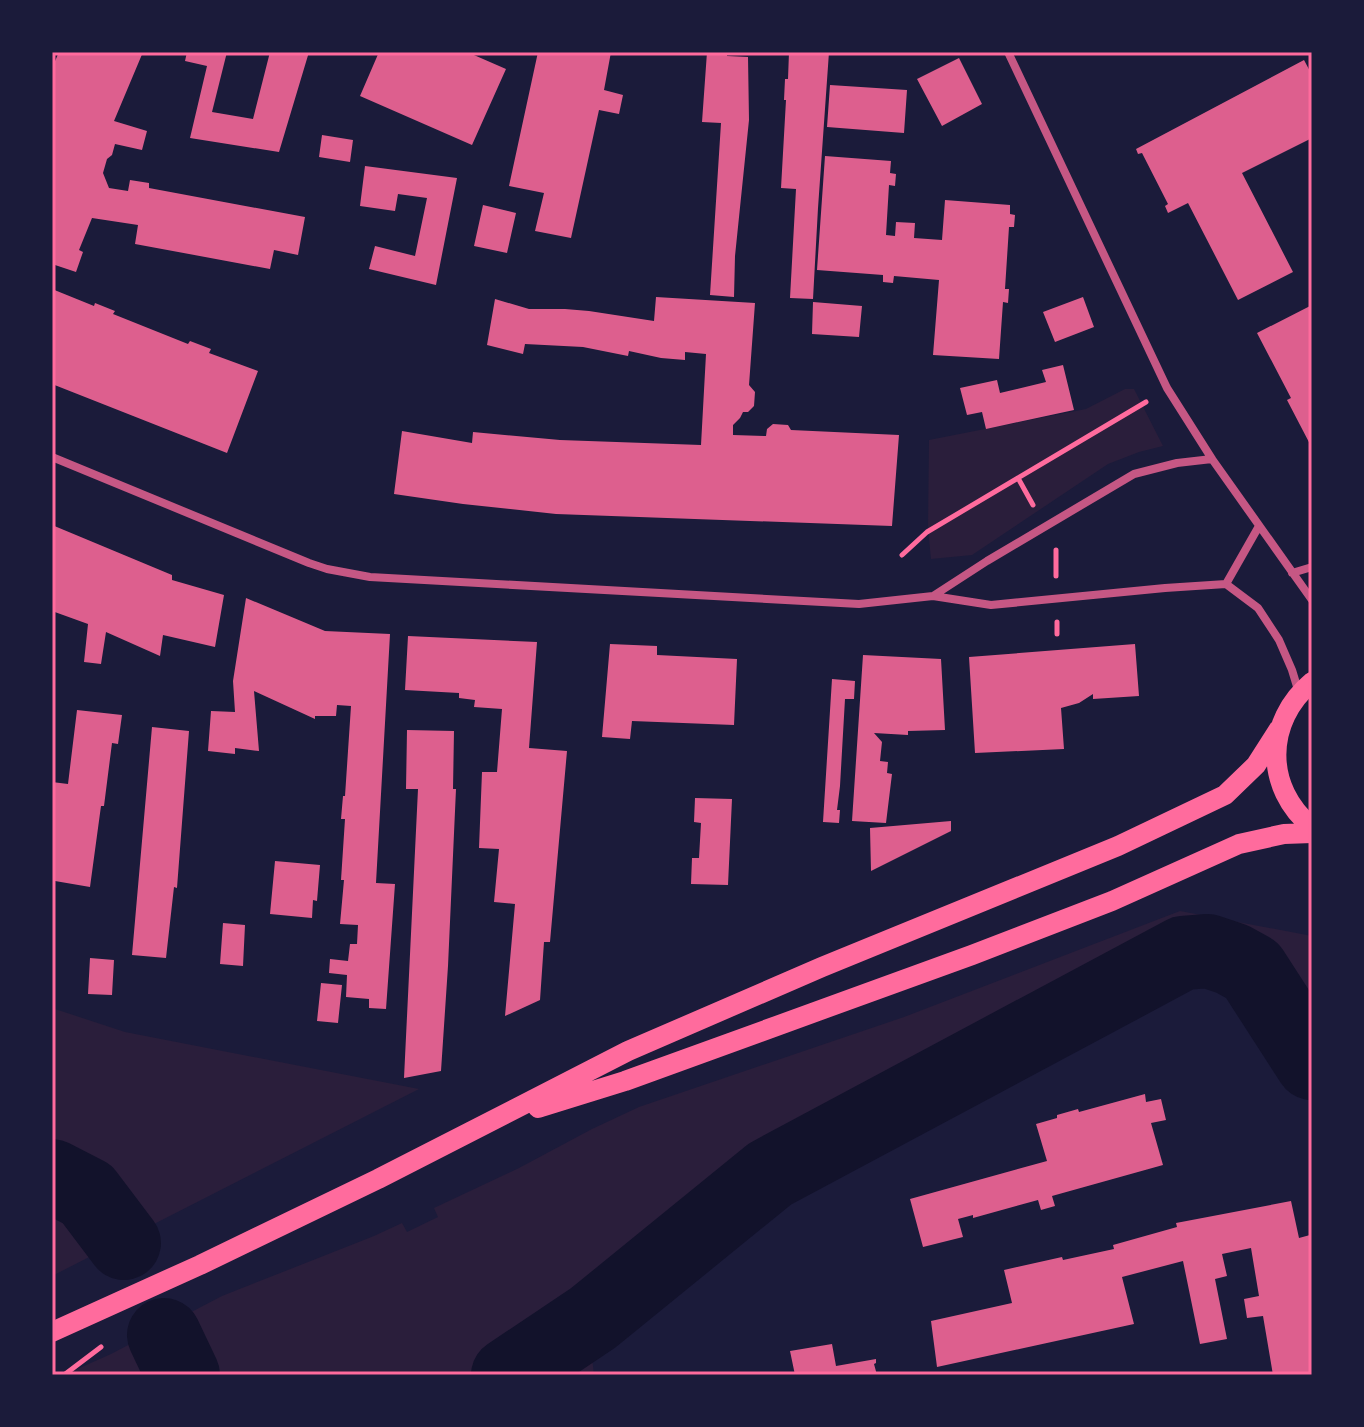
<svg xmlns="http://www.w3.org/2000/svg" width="1364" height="1427" font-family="'Work Sans',sans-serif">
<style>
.green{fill:#2a1e3b}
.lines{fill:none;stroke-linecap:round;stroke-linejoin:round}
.river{stroke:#12122b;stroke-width:74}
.building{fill:#dd5f8e}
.path{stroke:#ff6b9d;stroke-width:5}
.minor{stroke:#c65784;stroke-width:8}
.primary{stroke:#ff6b9d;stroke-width:20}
.neatline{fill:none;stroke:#ff6b9d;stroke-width:3}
</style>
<rect width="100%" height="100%" fill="#1b1b3a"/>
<!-- green -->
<path class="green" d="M 1125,389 L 1134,389 L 1163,446 L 1139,452 L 1108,464 L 972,555 L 931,559 L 928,529 L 929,440 L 1086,409 Z
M 1180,911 L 1312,936 L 1312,1092 L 1244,989 L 1216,965 L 1186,969 L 766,1201 L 590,1340 L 594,1375 L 64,1375 L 111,1354 L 222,1296 L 374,1236 L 402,1223 L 407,1232 L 438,1217 L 434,1208 L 519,1168 L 592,1129 L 639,1107 L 904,1017 Z
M 52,1008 L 125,1032 L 419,1089 L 52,1276 Z"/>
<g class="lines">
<!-- river -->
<path class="river" d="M 52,1176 L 87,1194 L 124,1243
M 164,1335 L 183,1375
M 508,1375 L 593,1318 L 770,1174 L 1183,953 L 1208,951 L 1232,959 L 1252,970 L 1312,1063"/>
</g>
<!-- building -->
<path class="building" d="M 59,52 L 143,52 L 114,121 L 147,131 L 142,150 L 115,144 L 112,155 L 107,159 L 103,173 L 109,188 L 128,191 L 130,180 L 149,183 L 149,188 L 305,217 L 298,255 L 274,250 L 270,269 L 135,244 L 138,225 L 92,218 L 79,250 L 83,252 L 76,272 L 52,264 L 52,68 Z
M 187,52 L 227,52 L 212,112 L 253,119 L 270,52 L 309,52 L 279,152 L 190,138 L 207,66 L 185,61 Z
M 379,52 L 467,52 L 506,69 L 472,145 L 360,96 Z
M 538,52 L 611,52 L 604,90 L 623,95 L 619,114 L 599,110 L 571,238 L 535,231 L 544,193 L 509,186 Z
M 707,52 L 727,52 L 727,56 L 748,57 L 749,120 L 735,256 L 734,297 L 710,295 L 721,123 L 702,122 Z
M 789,52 L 829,52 L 818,208 L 813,299 L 790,298 L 796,189 L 781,188 L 786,100 L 784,100 L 785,79 L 788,79 Z
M 959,58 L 982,104 L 942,126 L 917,79 Z
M 1304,60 L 1312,75 L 1312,138 L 1242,173 L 1293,272 L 1238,300 L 1188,203 L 1168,213 L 1165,206 L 1168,204 L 1142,153 L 1138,154 L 1136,149 Z
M 830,85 L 907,90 L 904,133 L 827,127 Z
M 322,135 L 353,140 L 350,162 L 319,157 Z
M 825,156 L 891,161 L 890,173 L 896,174 L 895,186 L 889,185 L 886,235 L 895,236 L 896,222 L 915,223 L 914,238 L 942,240 L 945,200 L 1010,205 L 1010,214 L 1015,215 L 1014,227 L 1009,227 L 1005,289 L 1009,289 L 1008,303 L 1003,302 L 999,359 L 933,355 L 939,280 L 894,276 L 893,283 L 883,282 L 883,275 L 817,270 Z
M 365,166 L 457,178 L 436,285 L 369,269 L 375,246 L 415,256 L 427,198 L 398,194 L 395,211 L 360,206 Z
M 483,205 L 516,213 L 507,253 L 474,246 Z
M 52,289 L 94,306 L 95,303 L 115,311 L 113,314 L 188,344 L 190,341 L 211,349 L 209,353 L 258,371 L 227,453 L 52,384 Z
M 656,297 L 755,303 L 749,385 L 755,392 L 754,406 L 748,412 L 743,412 L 740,418 L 733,425 L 733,435 L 766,436 L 767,429 L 773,424 L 788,425 L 791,430 L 899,435 L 892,526 L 556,514 L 463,504 L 394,494 L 402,431 L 472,443 L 473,432 L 560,440 L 701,445 L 706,354 L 685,352 L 685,360 L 661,358 L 629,351 L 628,356 L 583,347 L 525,344 L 523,354 L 487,345 L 495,299 L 529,309 L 565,309 L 589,311 L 654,321 Z
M 1083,297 L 1094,327 L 1055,342 L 1043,312 Z
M 813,302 L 862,306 L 859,337 L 812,334 Z
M 1312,305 L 1312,448 L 1287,400 L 1291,398 L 1257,333 Z
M 1063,365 L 1074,410 L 986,429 L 982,412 L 967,415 L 960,388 L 997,380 L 1000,393 L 1046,382 L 1042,370 Z
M 52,525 L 172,575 L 172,580 L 224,595 L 215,647 L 163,635 L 160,656 L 106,632 L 101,664 L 84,662 L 88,624 L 52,611 Z
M 246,598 L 325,631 L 390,634 L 376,883 L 395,884 L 386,1009 L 369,1008 L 369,999 L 346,997 L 347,975 L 329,973 L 330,959 L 348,961 L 350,944 L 357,944 L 358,925 L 340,924 L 344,880 L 341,880 L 345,819 L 341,819 L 343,796 L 345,796 L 351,706 L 337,705 L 336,716 L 315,716 L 315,719 L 254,691 L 259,751 L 235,748 L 235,754 L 208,751 L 211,711 L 235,712 L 233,681 Z
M 408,636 L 537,642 L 529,748 L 567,751 L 550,942 L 544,942 L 540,1000 L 505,1016 L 515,904 L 494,902 L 499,849 L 479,848 L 482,772 L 497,772 L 502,709 L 474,707 L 475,700 L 459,698 L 459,693 L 405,690 Z
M 610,644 L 657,646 L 657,655 L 737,659 L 734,725 L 632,721 L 630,739 L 602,737 Z
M 1135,644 L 1139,696 L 1093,699 L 1093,694 L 1079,703 L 1061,708 L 1064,749 L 975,753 L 969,657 Z
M 863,655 L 941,659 L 945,730 L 908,731 L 908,735 L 874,733 L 882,742 L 880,761 L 888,762 L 887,773 L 892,774 L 886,823 L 852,821 Z
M 832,679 L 855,681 L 854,699 L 845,699 L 840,786 L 837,810 L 840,810 L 839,823 L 823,822 Z
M 77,710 L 122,715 L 118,744 L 112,743 L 104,806 L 101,806 L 90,887 L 55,881 L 55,884 L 52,884 L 52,782 L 68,784 Z
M 152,727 L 189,731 L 177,888 L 174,887 L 166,958 L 132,955 Z
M 407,730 L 454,731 L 453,789 L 456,789 L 448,966 L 441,1071 L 404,1078 L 418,789 L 406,789 Z
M 695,798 L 732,799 L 728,885 L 691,884 L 692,858 L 699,858 L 701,823 L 694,822 Z
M 951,821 L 951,831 L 871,871 L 870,828 Z
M 275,861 L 320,865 L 317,901 L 313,900 L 312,918 L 270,914 Z
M 223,923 L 245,925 L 243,966 L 220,964 Z
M 90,958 L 114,960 L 112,995 L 88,994 Z
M 321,983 L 342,985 L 338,1023 L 317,1021 Z
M 1145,1094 L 1146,1102 L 1161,1099 L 1166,1120 L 1151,1123 L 1163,1165 L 1052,1196 L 1055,1206 L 1041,1210 L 1038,1200 L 973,1218 L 973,1215 L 958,1219 L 963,1237 L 923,1247 L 910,1199 L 1047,1161 L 1036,1124 L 1057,1118 L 1057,1115 L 1078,1109 L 1079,1112 Z
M 1291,1201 L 1299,1238 L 1310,1235 L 1312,1250 L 1312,1375 L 1273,1375 L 1263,1316 L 1247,1318 L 1244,1299 L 1259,1296 L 1251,1248 L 1222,1254 L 1227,1276 L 1215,1279 L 1227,1339 L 1200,1344 L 1183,1261 L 1122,1277 L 1134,1324 L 937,1367 L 931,1321 L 1012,1303 L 1004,1270 L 1062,1257 L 1063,1260 L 1114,1249 L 1113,1245 L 1177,1227 L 1176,1223 Z
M 832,1344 L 836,1366 L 876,1359 L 876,1363 L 874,1364 L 877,1375 L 795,1375 L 790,1351 Z"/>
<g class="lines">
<!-- path -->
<path class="path" d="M 1018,478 L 1033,505
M 1056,550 L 1056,576
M 902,555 L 927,532 L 1146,402
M 1057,622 L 1057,634
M 64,1375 L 101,1347"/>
<!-- minor -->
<path class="minor" d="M 1008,52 L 1167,388 L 1212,459 L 1312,600
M 52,457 L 309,563 L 327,569 L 370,577 L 859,604 L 933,596 L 991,605 L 1165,588 L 1226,584 L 1258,608 L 1279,640 L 1292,670 L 1299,693
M 1292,573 L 1312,567
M 1226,584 L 1259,526
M 933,596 L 987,561 L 1134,474 L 1177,463 L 1212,459"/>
<!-- primary -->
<path class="primary" d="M 1312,682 C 1265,721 1264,788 1312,827
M 538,1108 L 625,1081 L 972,955 L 1112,901 L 1239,844 L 1284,834 L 1312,833
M 52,1332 L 200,1265 L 378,1179 L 628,1051 L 822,967 L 1118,846 L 1225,795 L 1256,765 L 1279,729"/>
</g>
<!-- border -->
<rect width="1364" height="1427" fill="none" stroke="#1b1b3a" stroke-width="108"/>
<rect x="54" y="54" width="1256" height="1319" class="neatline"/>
</svg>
